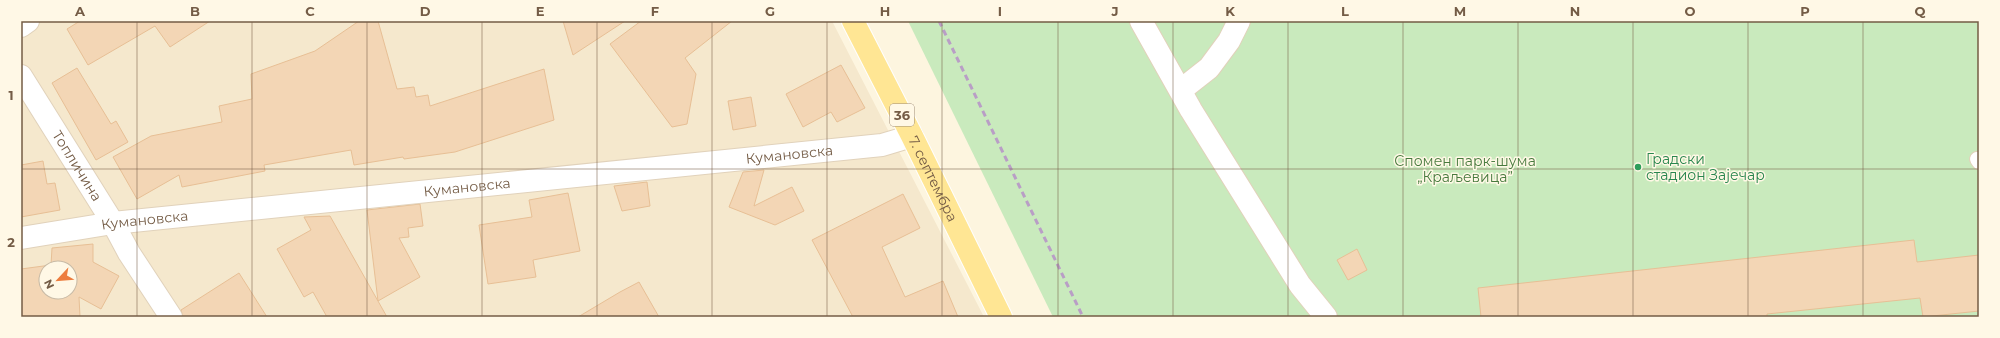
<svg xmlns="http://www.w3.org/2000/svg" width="2000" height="338" font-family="Montserrat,sans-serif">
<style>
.residential{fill:#f5e8cd;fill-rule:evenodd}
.green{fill:#c9eabd}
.building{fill:#f3d6b5;stroke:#e7bf95;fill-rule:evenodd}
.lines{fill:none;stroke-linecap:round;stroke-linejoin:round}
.lane-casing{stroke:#e1d2bb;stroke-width:16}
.street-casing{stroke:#e1d2bb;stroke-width:24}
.primary-casing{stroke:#fff;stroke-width:24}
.lane{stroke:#fff;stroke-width:14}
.street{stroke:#fff;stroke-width:22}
.primary{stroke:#ffe694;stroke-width:22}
.rail{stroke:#b99ec6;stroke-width:3;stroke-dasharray:6 4;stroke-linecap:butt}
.grid{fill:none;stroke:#745c46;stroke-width:1;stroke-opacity:0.55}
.leisure-dot{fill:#2e9e5b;stroke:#fff8e6;stroke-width:1.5}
.labels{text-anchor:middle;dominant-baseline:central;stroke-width:3;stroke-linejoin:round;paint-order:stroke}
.shield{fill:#fff8e6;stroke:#9e8b76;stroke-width:1}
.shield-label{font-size:13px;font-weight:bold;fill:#745c46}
.street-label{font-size:14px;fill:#745c46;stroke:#fff8e6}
.leisure-label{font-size:14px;fill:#27864d;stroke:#fff8e6;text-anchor:start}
.park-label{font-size:14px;fill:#477a3d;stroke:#fff8e6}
.neatline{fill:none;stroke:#745c46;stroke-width:1.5}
.grid-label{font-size:13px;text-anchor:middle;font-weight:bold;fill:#745c46}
</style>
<rect width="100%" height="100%" fill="#fdf5df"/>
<!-- residential -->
<path class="residential" d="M 21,21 L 832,21 L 984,317 L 21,317 ZM 46,268 L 70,268 L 70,292 L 46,292 Z"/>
<!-- green -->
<path class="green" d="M 908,21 L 1979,21 L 1979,317 L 1053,317 Z"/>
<!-- building -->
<path class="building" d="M 80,21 L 210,21 L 170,47 L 155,26 L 88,65 L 67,29 Z
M 359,21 L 378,21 L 397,89 L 414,87 L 416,97 L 428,95 L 430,106 L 544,69 L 554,120 L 455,152 L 404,159 L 403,157 L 354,165 L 351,150 L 264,165 L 265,171 L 182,187 L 179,175 L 137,199 L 113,157 L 151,136 L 222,122 L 219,106 L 252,99 L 251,74 L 315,51 Z
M 563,21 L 625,21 L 573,55 Z
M 641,21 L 732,21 L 685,58 L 696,74 L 687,124 L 672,127 L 610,44 Z
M 841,65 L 865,108 L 837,122 L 831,112 L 803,127 L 786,94 Z
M 77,68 L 111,124 L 116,121 L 128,142 L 96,160 L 52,83 Z
M 751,97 L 756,126 L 733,130 L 728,101 Z
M 43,161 L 47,184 L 55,183 L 60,210 L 21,217 L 21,165 Z
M 764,170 L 754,206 L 792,187 L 804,211 L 775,225 L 729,207 L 743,172 Z
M 647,182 L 650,206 L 622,211 L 614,186 Z
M 568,193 L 580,251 L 533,260 L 536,277 L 488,284 L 479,225 L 532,217 L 529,200 Z
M 903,194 L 920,228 L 882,247 L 905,297 L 943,281 L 958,317 L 853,317 L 812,240 Z
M 420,204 L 423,226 L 408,228 L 409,237 L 399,238 L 420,277 L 378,301 L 367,210 Z
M 330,216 L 387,317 L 327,317 L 313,292 L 304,297 L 277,249 L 311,230 L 304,217 Z
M 1914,240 L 1917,262 L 1979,255 L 1979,311 L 1923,317 L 1920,298 L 1767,314 L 1767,317 L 1481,317 L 1478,288 Z
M 93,244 L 93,262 L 119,276 L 101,309 L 79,297 L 80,317 L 21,317 L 21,269 L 51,265 L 52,248 ZM 46,268 L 70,268 L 70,292 L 46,292 Z
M 1357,249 L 1367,270 L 1348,280 L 1337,260 Z
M 239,273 L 267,317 L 183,317 L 181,310 Z
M 639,282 L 659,317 L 578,317 L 620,292 Z"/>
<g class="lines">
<!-- lane casing -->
<g class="lane-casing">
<path id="lane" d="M 1977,159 L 1979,162"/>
</g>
<!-- street casing -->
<g class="street-casing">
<g id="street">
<path d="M 1141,21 L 1191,110 L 1300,285 L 1326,317"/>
<path d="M 21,26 L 28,21"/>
<path id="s1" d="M 21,76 L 113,223 L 129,253 L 171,317"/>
<path d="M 1181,90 L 1209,68 L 1229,41 L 1239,21"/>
<path id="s2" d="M 21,238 L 113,223 L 882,145 L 912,136"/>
</g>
</g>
<!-- primary casing -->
<g class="primary-casing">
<g id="primary">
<path id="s3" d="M 853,21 L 912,136 L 1001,317"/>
</g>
</g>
<!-- lane -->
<use href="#lane" class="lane"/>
<!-- street -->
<use href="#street" class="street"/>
<!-- primary -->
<use href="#primary" class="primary"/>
<!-- rail -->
<path class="rail" d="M 939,21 L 1083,317"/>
</g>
<!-- grid -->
<path class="grid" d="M 137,21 L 137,317M 252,21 L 252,317M 367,21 L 367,317M 482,21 L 482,317M 597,21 L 597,317M 712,21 L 712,317M 827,21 L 827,317M 942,21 L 942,317M 1058,21 L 1058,317M 1173,21 L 1173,317M 1288,21 L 1288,317M 1403,21 L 1403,317M 1518,21 L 1518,317M 1633,21 L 1633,317M 1748,21 L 1748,317M 1863,21 L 1863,317M 21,169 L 1979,169"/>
<!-- markers -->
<circle class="leisure-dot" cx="1638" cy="167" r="4"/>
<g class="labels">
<!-- shield labels -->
<rect class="shield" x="890" y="104" width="24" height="22" rx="3"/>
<g class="shield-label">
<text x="902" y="115">36</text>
</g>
<!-- street labels -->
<g class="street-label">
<text stroke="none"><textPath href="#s2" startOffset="773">Кумановска</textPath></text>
<text stroke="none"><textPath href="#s1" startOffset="106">Топличина</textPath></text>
<text stroke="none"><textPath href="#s3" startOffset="177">7. септембра</textPath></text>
<text stroke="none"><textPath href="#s2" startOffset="449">Кумановска</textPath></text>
<text stroke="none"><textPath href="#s2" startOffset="125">Кумановска</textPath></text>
</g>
<!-- leisure labels -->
<g class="leisure-label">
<text x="1646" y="159">Градски<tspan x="1646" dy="16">стадион Зајечар</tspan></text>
</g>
<!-- park labels -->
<g class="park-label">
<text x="1465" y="161">Спомен парк-шума<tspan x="1465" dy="16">„Краљевица”</tspan></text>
</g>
</g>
<!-- border -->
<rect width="2000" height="338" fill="none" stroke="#fff8e6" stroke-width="44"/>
<!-- north arrow -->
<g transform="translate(58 280) rotate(244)"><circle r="19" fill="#fff8e6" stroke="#c7baa6"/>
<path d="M0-3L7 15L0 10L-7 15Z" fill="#ed7d3e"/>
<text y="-6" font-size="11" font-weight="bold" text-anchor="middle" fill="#745c46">N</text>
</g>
<rect x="22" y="22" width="1956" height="294" class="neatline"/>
<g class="grid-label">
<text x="80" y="16">A</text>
<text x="195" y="16">B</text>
<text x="310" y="16">C</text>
<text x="425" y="16">D</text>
<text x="540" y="16">E</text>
<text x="655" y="16">F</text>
<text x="770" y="16">G</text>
<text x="885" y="16">H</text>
<text x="1000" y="16">I</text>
<text x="1115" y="16">J</text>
<text x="1230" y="16">K</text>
<text x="1345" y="16">L</text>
<text x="1460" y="16">M</text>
<text x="1575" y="16">N</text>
<text x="1690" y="16">O</text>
<text x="1805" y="16">P</text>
<text x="1920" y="16">Q</text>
<text x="11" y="100">1</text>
<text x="11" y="247">2</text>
</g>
</svg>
